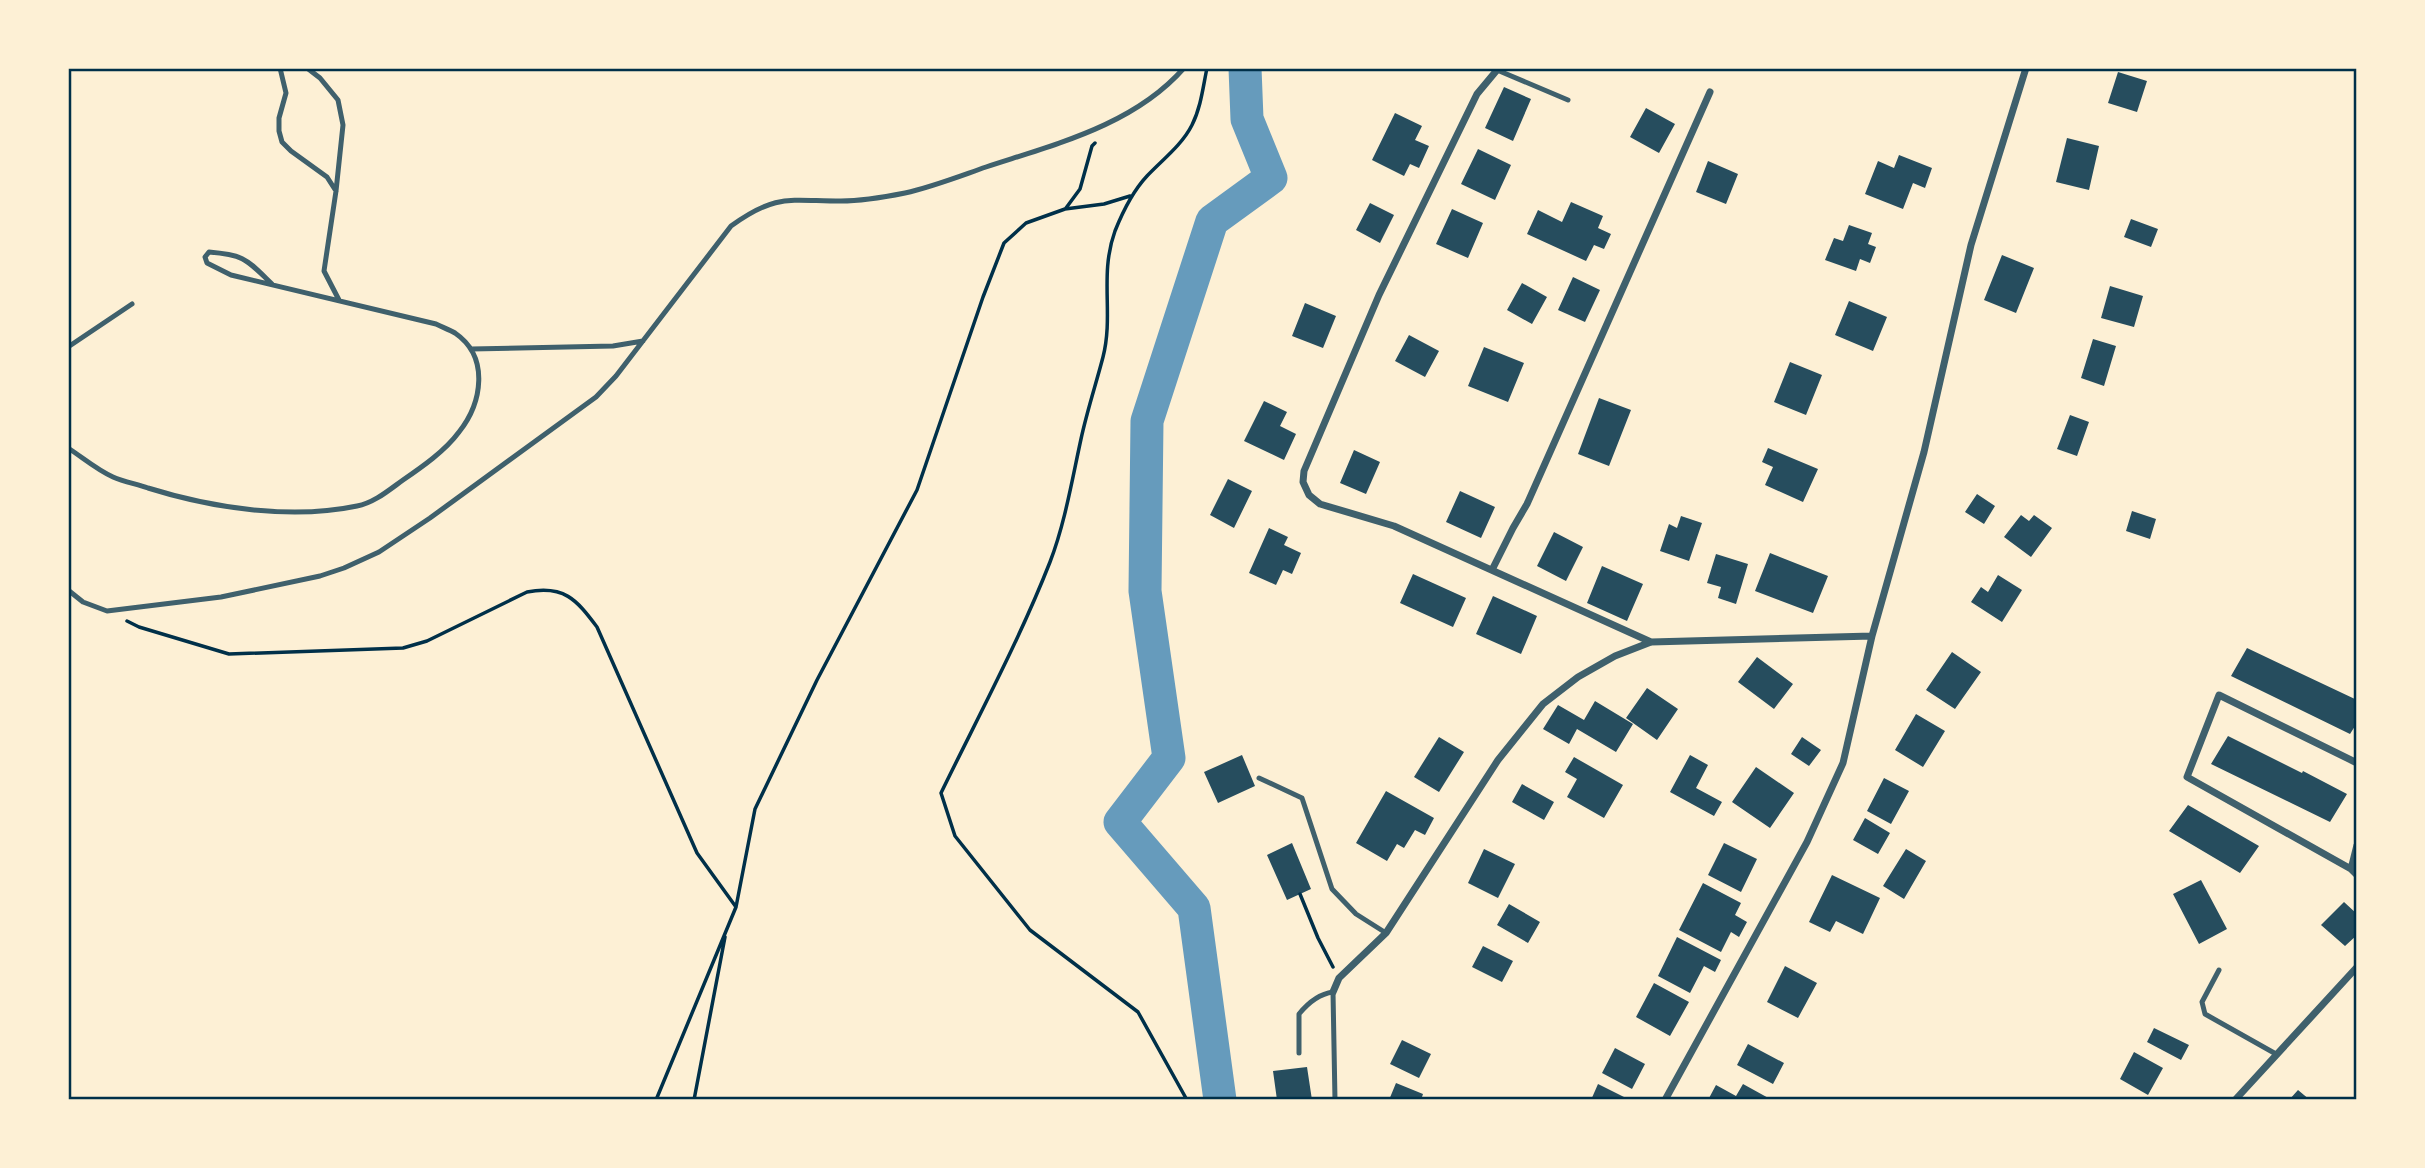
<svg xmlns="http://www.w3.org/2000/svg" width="2425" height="1168" font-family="Overpass,sans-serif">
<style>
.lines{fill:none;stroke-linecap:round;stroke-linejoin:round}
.river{stroke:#669bbc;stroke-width:33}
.building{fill:#264d5e}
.path{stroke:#003049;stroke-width:3.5}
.service{stroke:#3f606c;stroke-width:5}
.minor{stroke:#3f606c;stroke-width:7}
.neatline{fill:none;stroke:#003049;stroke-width:2.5}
</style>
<rect width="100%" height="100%" fill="#fdf0d5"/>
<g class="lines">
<!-- river -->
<path class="river" d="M 1220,1100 L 1194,908 L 1120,822 L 1169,758 L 1145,591 L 1147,421 L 1212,221 L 1271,178 L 1247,119 L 1245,68"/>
</g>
<!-- building -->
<path class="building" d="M 2118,72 L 2147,81 L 2137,112 L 2108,103 Z
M 1504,87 L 1531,99 L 1513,141 L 1485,128 Z
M 1646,108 L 1675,124 L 1659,153 L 1630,137 Z
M 1395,113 L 1422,126 L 1415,140 L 1429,146 L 1419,168 L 1410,164 L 1404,176 L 1372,160 Z
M 2067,138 L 2099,146 L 2089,190 L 2056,182 Z
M 1478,149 L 1511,165 L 1495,200 L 1461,184 Z
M 1899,155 L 1932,168 L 1925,188 L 1913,183 L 1903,209 L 1865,194 L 1878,161 L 1894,168 Z
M 1708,161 L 1738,174 L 1726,204 L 1696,192 Z
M 1571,202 L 1603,216 L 1598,228 L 1611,234 L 1604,249 L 1594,245 L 1586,261 L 1527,234 L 1538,210 L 1562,222 Z
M 1370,203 L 1394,215 L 1380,243 L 1356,230 Z
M 1452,209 L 1483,223 L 1468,258 L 1436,244 Z
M 2131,219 L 2158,229 L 2151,247 L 2124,237 Z
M 1849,225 L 1872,233 L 1868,244 L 1876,247 L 1870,263 L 1860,259 L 1856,271 L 1825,260 L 1834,238 L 1843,241 Z
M 2002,255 L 2034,268 L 2016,313 L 1984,300 Z
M 1573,277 L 1600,290 L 1585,322 L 1558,310 Z
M 1522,283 L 1547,297 L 1532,324 L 1507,310 Z
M 2110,286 L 2143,296 L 2134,327 L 2101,318 Z
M 1849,301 L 1887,317 L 1873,351 L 1835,335 Z
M 1305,303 L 1336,316 L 1323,348 L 1292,336 Z
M 1409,335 L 1439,351 L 1425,377 L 1395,361 Z
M 2093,339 L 2116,346 L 2104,386 L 2081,378 Z
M 1484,347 L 1524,363 L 1508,402 L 1468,386 Z
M 1790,362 L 1822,375 L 1806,415 L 1774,402 Z
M 1599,398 L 1631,410 L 1609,466 L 1578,454 Z
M 1264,401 L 1287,412 L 1280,426 L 1296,434 L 1284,460 L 1244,441 Z
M 2070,415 L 2089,422 L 2077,456 L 2057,449 Z
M 1768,448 L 1818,469 L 1803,502 L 1765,485 L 1773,467 L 1762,462 Z
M 1354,450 L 1380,462 L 1366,494 L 1340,483 Z
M 1228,479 L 1252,491 L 1234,528 L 1210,515 Z
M 1460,491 L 1495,507 L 1481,538 L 1446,522 Z
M 1977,494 L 1995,506 L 1984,524 L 1965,512 Z
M 2132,511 L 2156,519 L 2150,539 L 2126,531 Z
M 2021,515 L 2029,521 L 2034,515 L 2052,528 L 2031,557 L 2004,537 Z
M 1681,516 L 1702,523 L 1689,561 L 1660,551 L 1669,524 L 1677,528 Z
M 1269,528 L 1288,537 L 1284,545 L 1301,553 L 1292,574 L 1283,570 L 1276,585 L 1249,573 Z
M 1554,532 L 1583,547 L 1566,581 L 1537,566 Z
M 1770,553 L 1828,576 L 1813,613 L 1755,591 Z
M 1716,554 L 1748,564 L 1736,604 L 1718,598 L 1721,587 L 1707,583 Z
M 1602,566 L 1643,584 L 1627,621 L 1587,603 Z
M 1413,574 L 1466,598 L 1453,627 L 1400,603 Z
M 1998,575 L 2022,590 L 2002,622 L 1971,602 L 1981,587 L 1988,592 Z
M 1493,596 L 1537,616 L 1521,654 L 1476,634 Z
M 2247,648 L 2357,700 L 2357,723 L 2350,734 L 2231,676 Z
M 1952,652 L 1981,672 L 1955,709 L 1926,690 Z
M 1757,657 L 1793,684 L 1774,709 L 1738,682 Z
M 1647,688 L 1678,709 L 1657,740 L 1626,718 Z
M 1595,701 L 1633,724 L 1616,752 L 1577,729 L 1569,744 L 1543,729 L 1558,705 L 1584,720 Z
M 1916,714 L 1945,731 L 1923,767 L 1895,750 Z
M 2228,736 L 2302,773 L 2303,771 L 2347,794 L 2330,822 L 2211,764 Z
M 1439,737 L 1464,752 L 1439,792 L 1414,777 Z
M 1802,737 L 1821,750 L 1809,766 L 1791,754 Z
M 1242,755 L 1255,786 L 1218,803 L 1204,772 Z
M 1690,755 L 1708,765 L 1696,788 L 1722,802 L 1714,816 L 1670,792 Z
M 1574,757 L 1623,785 L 1604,818 L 1567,797 L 1577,779 L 1565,772 Z
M 1756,767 L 1794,793 L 1770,828 L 1732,802 Z
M 1884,778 L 1909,791 L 1891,824 L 1867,811 Z
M 1522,784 L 1554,802 L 1544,820 L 1512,802 Z
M 1386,791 L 1434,818 L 1425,835 L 1415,830 L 1404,848 L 1397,844 L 1387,861 L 1356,843 Z
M 2188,805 L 2259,846 L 2240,873 L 2169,831 Z
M 1865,818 L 1890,833 L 1878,854 L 1853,840 Z
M 1292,843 L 1311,889 L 1287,900 L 1267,855 Z
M 1724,843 L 1757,859 L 1741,892 L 1708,875 Z
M 1484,849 L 1515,864 L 1498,898 L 1468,883 Z
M 1906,849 L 1926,861 L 1904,899 L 1883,886 Z
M 1832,875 L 1880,898 L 1863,934 L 1836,921 L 1830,932 L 1809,922 Z
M 2201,880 L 2227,929 L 2199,944 L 2173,894 Z
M 1703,883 L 1741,903 L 1735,915 L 1747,922 L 1739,937 L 1731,932 L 1721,952 L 1679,930 Z
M 2344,902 L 2357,914 L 2357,935 L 2345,946 L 2321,925 Z
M 1509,904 L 1540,922 L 1528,943 L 1497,925 Z
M 1677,937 L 1721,960 L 1715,972 L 1704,966 L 1690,993 L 1658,976 Z
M 1483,946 L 1513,961 L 1502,982 L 1472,967 Z
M 1785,966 L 1817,983 L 1798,1018 L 1767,1002 Z
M 1654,983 L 1689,1002 L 1670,1036 L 1636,1017 Z
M 2154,1028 L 2189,1045 L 2181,1060 L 2147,1042 Z
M 1402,1040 L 1431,1054 L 1419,1078 L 1390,1064 Z
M 1748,1044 L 1784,1063 L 1773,1084 L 1737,1065 Z
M 1615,1048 L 1645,1064 L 1632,1089 L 1602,1073 Z
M 2134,1052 L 2163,1068 L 2148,1095 L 2120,1079 Z
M 1307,1067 L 1312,1100 L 1277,1100 L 1273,1071 Z
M 1396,1083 L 1423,1094 L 1421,1100 L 1389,1100 Z
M 1598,1084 L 1630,1100 L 1591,1100 Z
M 1743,1084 L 1772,1100 L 1708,1100 L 1716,1085 L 1736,1096 Z
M 2298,1090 L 2310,1100 L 2289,1100 Z"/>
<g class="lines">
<!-- path -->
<path class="path" d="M 1066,208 L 1080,189 L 1092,146 L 1095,143
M 127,621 L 139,627 L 229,654 L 403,648 L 427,641 L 527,592 C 564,585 576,599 597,627 L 697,853 L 736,907
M 1300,894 L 1318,938 L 1333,967
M 656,1100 L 736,907 L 755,809 L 817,680 L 917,490 L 983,297 L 1004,243 L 1026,223 L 1065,209 L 1104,204 L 1130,196
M 694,1100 L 725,937
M 1187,1100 L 1138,1012 L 1030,930 L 955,836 L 941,793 C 978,717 1019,641 1050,562 C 1065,523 1072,480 1081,439 C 1087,411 1096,384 1103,357 C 1114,314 1099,275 1115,231 C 1123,211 1132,192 1147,176 C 1162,160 1182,145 1192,125 C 1201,107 1203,87 1207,68"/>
<!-- service -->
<path class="service" d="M 280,68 L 286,93 L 279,118 L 279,131 L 282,142 L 291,151 L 327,177 L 336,191
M 307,68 L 320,78 L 338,100 L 343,125 L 336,191 L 324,271 L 339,300
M 1497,70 L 1568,100
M 68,347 L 132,304
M 471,349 L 613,346 L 643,341
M 68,448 C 82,457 97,470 113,477 C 124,482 137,484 148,488 C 212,508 291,520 357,506 C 374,503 389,490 403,480 C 422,467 445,451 459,432 C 482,403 490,357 455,333 C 450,330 442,327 436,324 L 231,275 L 207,263 L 205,257 L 209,252 C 245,255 246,259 272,284
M 68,590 L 83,602 L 107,611 L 221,597 L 320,576 L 344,568 L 379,552 L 430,518 L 596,397 L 616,376 L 731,226 C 777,193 789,201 841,201 C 862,201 885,197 905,193 C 932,187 960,176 986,167 C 1056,144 1134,125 1184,68
M 1259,778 L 1302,798 L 1332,889 L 1356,914 L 1386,933
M 2219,970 L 2202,1002 L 2205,1014 L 2276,1054
M 1299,1053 L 1299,1014 C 1308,1003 1318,994 1333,992 L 1335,1100"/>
<!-- minor -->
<path class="minor" d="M 1497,70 L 1477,94 L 1379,295 L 1304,471 L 1303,482 L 1309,495 L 1320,504 L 1394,526 L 1651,642
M 1492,570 L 1513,528 L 1527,504 L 1710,92
M 2357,845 L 2351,869 L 2357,875
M 2351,869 L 2187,777 L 2219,695 L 2357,763
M 1333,992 L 1339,978 L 1386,933 L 1498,760 L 1543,704 L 1578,677 L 1615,656 L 1651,642 L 1872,636
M 1665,1100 L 1807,842 L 1843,763 L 1872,636 L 1924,452 L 1971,245 L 2026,68
M 2235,1100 L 2357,967"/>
</g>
<!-- border -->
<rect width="2425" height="1168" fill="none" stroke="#fdf0d5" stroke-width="140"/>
<rect x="70" y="70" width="2285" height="1028" class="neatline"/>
</svg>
